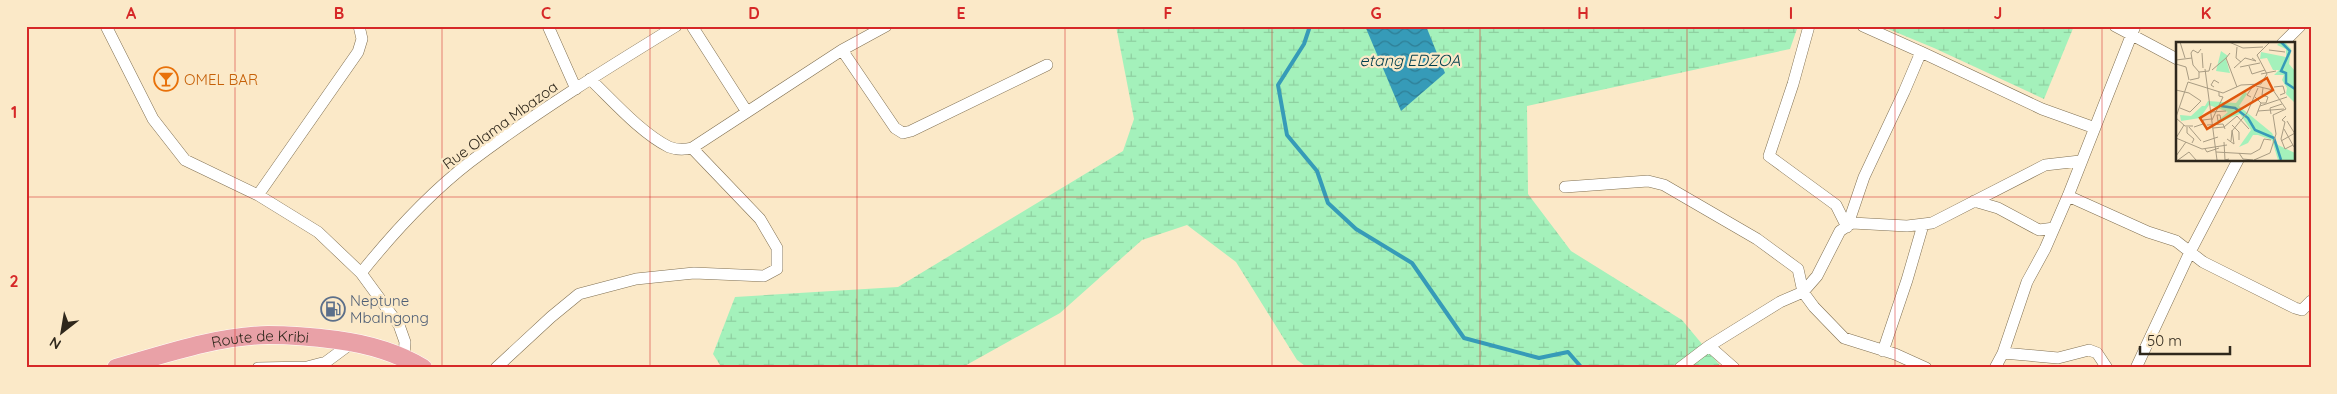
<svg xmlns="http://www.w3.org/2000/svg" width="2337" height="394" font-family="Quicksand,sans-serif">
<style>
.wetland{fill:url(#wetland-marsh)}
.water{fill:url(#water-waves)}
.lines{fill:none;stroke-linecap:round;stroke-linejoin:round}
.stream{stroke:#369bb8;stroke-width:4}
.street-casing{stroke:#807052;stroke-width:12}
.primary-casing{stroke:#fff;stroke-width:19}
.street{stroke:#fff;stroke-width:11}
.primary{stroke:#e9a1a7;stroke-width:18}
.grid{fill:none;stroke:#d62828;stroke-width:1;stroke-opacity:0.55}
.labels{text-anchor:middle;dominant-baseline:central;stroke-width:4.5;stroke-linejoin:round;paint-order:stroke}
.food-label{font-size:15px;fill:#c56008;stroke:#fbe9c8;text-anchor:start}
.street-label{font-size:15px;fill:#2f281c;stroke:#fbe9c8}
.service-label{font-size:15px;fill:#4e5e75;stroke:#fbe9c8;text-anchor:start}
.water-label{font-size:16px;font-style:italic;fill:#003f4e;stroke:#fbe9c8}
.inset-river{fill:none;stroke:#369bb8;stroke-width:2.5}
.inset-road{fill:none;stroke:#a99c83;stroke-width:1}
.view{fill:#df570d;fill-opacity:0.15;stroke:#df570d;stroke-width:2.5}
.inset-edge{fill:none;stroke:#2f281c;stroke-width:2.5}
.neatline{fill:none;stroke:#d62828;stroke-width:2}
.grid-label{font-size:16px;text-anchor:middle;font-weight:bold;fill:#d62828}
</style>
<defs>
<pattern id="wetland-marsh" width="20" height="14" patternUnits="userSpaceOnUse" patternTransform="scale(1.25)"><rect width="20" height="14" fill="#a4f1bb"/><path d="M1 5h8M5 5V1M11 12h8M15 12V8" fill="none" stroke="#8ecfa0"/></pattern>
<pattern id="water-waves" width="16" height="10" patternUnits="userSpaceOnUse" patternTransform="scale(1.25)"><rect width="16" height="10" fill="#369bb8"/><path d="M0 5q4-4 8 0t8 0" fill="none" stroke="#2e7e95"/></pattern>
</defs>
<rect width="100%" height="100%" fill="#fbe9c8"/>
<!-- wetland -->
<path class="wetland" d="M 1116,26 L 1798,26 L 1790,49 L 1527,106 L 1528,194 L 1571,251 L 1682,320 L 1722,368 L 1308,368 L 1297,360 L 1236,262 L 1187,225 L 1142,240 L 1060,313 L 961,368 L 722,368 L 713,354 L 735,297 L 898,287 L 1123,151 L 1134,119 Z
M 1881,26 L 2074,26 L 2044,99 L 1934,48 Z"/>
<!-- water -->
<path class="water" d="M 1365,26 L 1426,26 L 1445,73 L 1401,111 Z"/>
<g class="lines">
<!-- stream -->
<path class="stream" d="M 1310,26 L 1304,44 L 1278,85 L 1287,135 L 1317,171 L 1328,203 L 1356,229 L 1412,263 L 1464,338 L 1539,358 L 1568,352 L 1582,368"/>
<!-- street casing -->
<g class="street-casing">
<path id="street" d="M 106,26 L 153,119 L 185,160 L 258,195 L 318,232 L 361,273 L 399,325 L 405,342 L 404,356
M 548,26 L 576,89
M 692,26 L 747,112
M 1809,26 L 1793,84 L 1769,156 L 1836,205 L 1847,227
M 2115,26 L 2177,59
M 2282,44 L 2300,26
M 842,50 L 895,128 L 903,133 L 911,131 L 1047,65
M 1921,52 L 2042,109 L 2095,128
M 590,79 C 613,101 641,133 669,147 C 677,150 684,150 692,148 L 842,50 L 886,26
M 1565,187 L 1648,181 L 1664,185 L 1757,239 L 1798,269 L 1803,292 L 1814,307 L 1844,338 L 1895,354 L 1926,368
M 258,195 L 358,52 L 362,39 L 359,26
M 2068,196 L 2148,232 L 2176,241 L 2203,262 L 2295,308 L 2302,310 L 2311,301
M 1974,201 L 1998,208 L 2039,230 L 2054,228
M 1847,227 L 1864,177 L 1904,92 L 1921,52 L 1863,26
M 361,273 C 393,233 430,193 470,162 C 536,112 606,69 676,26
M 1709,346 L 1734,368
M 1883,351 L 1907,280 L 1923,225
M 2003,353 L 2058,358 L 2089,350 L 2097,353 L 2107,368
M 258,368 L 307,367 L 326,362 L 353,342
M 496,368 L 551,317 L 579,294 L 636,279 L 694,273 L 764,276 L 777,269 L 777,248 L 760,219 L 692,148
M 1680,368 L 1709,346 L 1780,302 L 1803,292 L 1817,276 L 1840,231 L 1852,223 L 1907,226 L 1932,223 L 2045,165 L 2080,161
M 1995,368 L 2003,353 L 2027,282 L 2045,249 L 2068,196 L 2135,26
M 2136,368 L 2190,252 L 2238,160"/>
</g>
<!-- primary casing -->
<g class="primary-casing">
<g id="primary">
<path id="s1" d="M 116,368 C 165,354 217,336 268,335 C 291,335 314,337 337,340 C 368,344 396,352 423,368"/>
</g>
</g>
<!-- street -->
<use href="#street" class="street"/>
<!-- primary -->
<use href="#primary" class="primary"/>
</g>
<!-- grid -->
<path class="grid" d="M 235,26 L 235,368M 442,26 L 442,368M 650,26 L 650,368M 857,26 L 857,368M 1065,26 L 1065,368M 1272,26 L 1272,368M 1480,26 L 1480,368M 1687,26 L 1687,368M 1895,26 L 1895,368M 2102,26 L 2102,368M 26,197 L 2311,197"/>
<!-- icons -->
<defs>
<g id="bar-ring" transform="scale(1.25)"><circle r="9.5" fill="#fbe9c8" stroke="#e8710a" stroke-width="1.5"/><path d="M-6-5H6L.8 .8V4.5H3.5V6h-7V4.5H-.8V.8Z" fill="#e8710a"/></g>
<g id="fuel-ring" transform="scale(1.25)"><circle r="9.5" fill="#fbe9c8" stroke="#5c6f8a" stroke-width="1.5"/><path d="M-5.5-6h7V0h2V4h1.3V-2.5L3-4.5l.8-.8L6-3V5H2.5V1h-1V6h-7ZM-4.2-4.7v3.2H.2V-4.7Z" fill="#5c6f8a"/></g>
</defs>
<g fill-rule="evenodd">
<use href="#bar-ring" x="166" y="79"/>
<use href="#fuel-ring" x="333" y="309"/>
</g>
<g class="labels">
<!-- food labels -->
<g class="food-label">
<text x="184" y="79">OMEL BAR</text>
</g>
<!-- street labels -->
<g class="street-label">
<text transform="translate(500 125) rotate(-36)">Rue Olama Mbazoa</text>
<text stroke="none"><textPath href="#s1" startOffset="148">Route de Kribi</textPath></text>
</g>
<!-- service labels -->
<g class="service-label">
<text x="350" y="300">Neptune<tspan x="350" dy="17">Mbalngong</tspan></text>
</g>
<!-- water labels -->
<g class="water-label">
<text x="1410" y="60">etang EDZOA</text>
</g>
</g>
<!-- overview -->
<g transform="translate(2176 42)">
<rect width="119" height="119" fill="#fbe9c8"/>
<path d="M 45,9 L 52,14 L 50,17 L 54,31 L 40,29 Z" fill="#a4f1bb"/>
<path d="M 104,0 L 109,0 L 115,7 L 113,22 L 119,29 L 119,61 L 110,52 L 111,46 L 106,38 L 108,33 L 98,33 L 103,28 L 97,28 L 91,16 L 84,17 L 85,10 L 110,15 L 110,7 L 101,3 ZM 69,49 L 71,52 L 63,64 L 96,91 L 102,103 L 119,111 L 119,118 L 102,118 L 96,98 L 82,93 L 77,93 L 72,101 L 63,105 L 75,88 L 64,72 L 38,82 L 52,70 L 33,63 L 24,76 L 5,79 L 4,73 L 15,74 L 26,64 L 29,64 L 32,59 L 60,61 Z" fill="#a4f1bb"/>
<path class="inset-river" d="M 105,0 L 114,9 L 105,29 L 110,31 L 110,41 L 119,47M 45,64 L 59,66 L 72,76 L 79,88 L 98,96 L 105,118"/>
<path class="inset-road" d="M 4,0 L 9,16M 53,0 L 67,6 L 87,5M 61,5 L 60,16 L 65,20M 93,8 L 109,10M 26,11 L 27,26M 54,11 L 50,16 L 61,45M 0,18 L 16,16M 0,22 L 10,25 L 13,38M 73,24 L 76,32 L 89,28M 64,25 L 84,21M 58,26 L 69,16 L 80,19 L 76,16M 29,27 L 41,118M 36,28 L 50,16M 23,30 L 17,23 L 15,11 L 17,8 L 22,11 L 25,7M 23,30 L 33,29 L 35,21M 85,32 L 100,29M 14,38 L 23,36 L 23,30M 80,44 L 97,48M 38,45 L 35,43 L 38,38 L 43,41M 98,45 L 107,44 L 109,51 L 104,53M 0,48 L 13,51 L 25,59 L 14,70 L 4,66M 75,55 L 71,53 L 77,44M 79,55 L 85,61 L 80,74M 85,61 L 90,61 L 92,55 L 86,53 L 87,46M 84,64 L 111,55M 82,69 L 108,67M 35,70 L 50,69M 95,72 L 94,66 L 106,62M 41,73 L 44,73 L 45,78 L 42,79 ZM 110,74 L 106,78 L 109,80 L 105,97 L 109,107 L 117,103M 0,75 L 12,40 L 47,51 L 65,43 L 85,42 L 91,32 L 81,13 L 94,0M 0,76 L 9,84 L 17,84M 36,78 L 47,55 L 43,54 L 43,50M 111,79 L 119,92M 8,83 L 0,96 L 26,107 L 51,103M 31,83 L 47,82 L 49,87M 56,83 L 63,90 L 63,98M 11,85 L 11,91 L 18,97 L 16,101M 13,85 L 25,99M 18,85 L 27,82 L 27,78 L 35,77M 37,86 L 48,85 L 61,74 L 73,87M 108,87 L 118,105M 51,97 L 58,102 L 56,88M 55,99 L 56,89 L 71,71 L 82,46M 105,99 L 119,91M 27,100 L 42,95M 48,100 L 49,118 L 53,117M 29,107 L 31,110 L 43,106M 40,110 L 75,112 L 84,107 L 88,97 L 95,98M 63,111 L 67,117 L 77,118M 0,114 L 10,100M 2,118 L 13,110 L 20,118M 78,118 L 94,111 L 100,92 L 97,73 L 110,67 L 97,48"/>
<path class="view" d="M 91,36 L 97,48 L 31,87 L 24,76 Z"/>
<rect width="119" height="119" class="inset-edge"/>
</g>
<!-- border -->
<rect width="2337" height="394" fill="none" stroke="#fbe9c8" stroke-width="55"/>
<!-- north arrow -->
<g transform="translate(62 332) rotate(211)" stroke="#fbe9c8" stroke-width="4" paint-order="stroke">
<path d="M0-4L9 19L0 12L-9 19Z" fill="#2f281c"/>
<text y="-8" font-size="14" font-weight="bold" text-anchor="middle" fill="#2f281c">N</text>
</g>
<!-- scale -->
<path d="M2140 346v8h90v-8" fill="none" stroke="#2f281c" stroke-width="2.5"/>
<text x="2147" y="346" font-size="15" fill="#2f281c" stroke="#fbe9c8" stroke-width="4" paint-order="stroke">50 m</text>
<rect x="28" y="28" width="2282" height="338" class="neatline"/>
<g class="grid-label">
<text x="131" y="19">A</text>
<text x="339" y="19">B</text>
<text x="546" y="19">C</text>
<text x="754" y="19">D</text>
<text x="961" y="19">E</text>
<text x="1168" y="19">F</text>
<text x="1376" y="19">G</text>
<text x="1583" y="19">H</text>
<text x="1791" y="19">I</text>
<text x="1998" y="19">J</text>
<text x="2206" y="19">K</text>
<text x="14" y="118">1</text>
<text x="14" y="287">2</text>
</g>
</svg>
